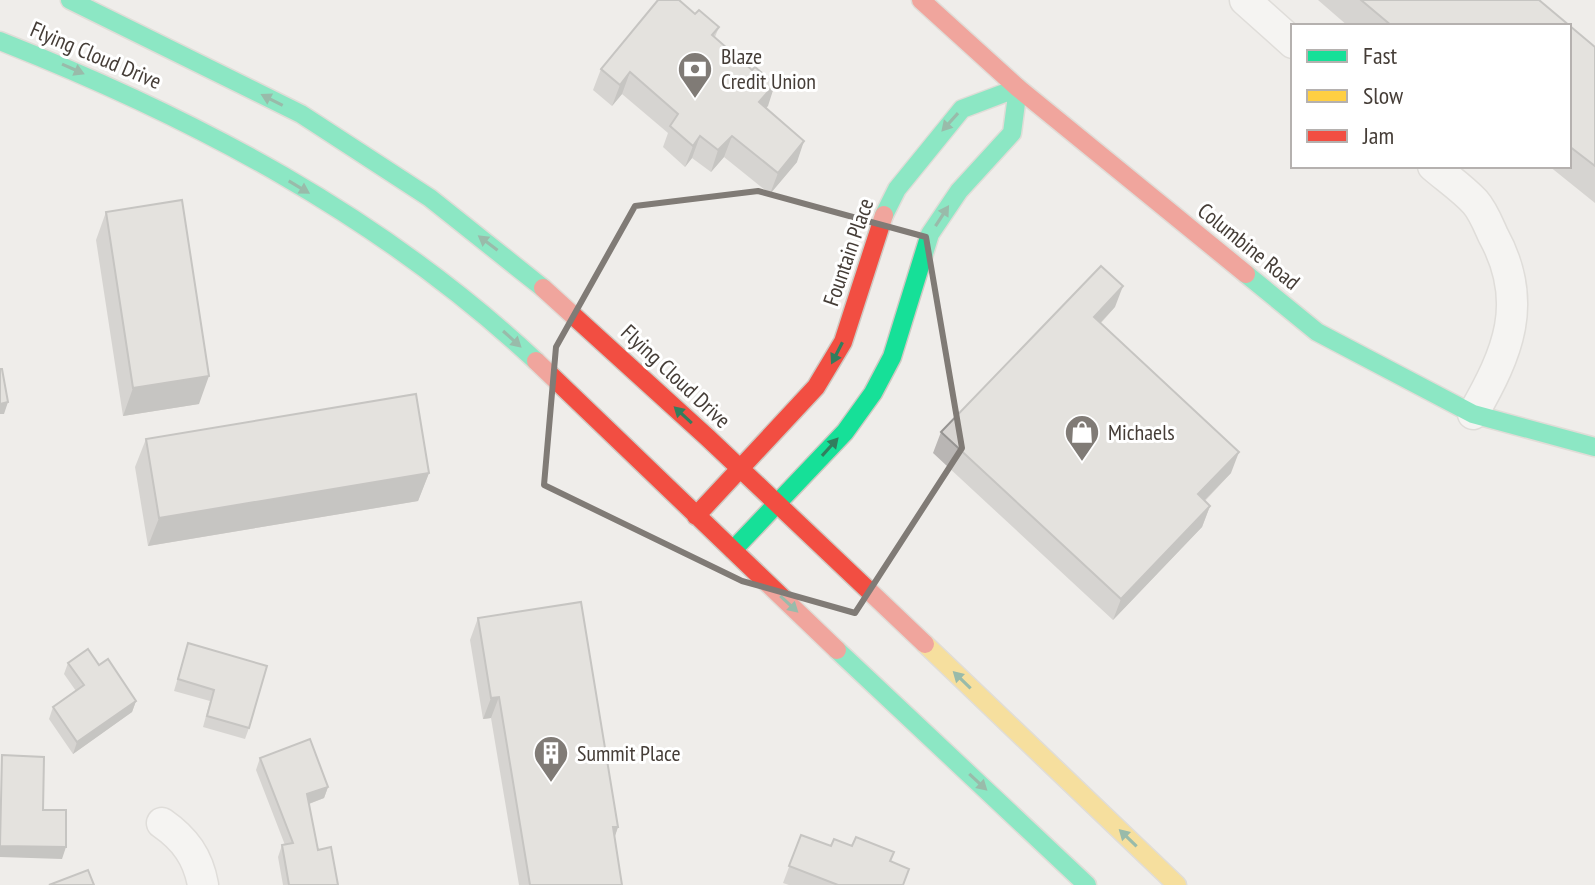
<svg xmlns="http://www.w3.org/2000/svg" width="1595" height="885" font-family="'PT Sans Narrow',sans-serif">
<style>
.lines{fill:none;stroke-linecap:round;stroke-linejoin:round}
.street-casing{stroke:#ccc9c6;stroke-width:33}
.fast-casing{stroke:#cec9c2;stroke-width:21}
.slow-casing{stroke:#cec9c2;stroke-width:21}
.jam-casing{stroke:#cec9c2;stroke-width:21}
.street{stroke:#fdfcfc;stroke-width:30}
.fast{stroke:#16e098;stroke-width:18}
.slow{stroke:#ffcf43;stroke-width:18}
.jam{stroke:#f24e42;stroke-width:18}
.wall{fill:#b9b6b4}
.shaded-wall{fill:#969492}
.building{fill:#d7d4d1;stroke:#969492;stroke-width:2}
.oneway{fill:#327e5e}
.marked{fill:none;stroke:#807b76;stroke-width:6;stroke-linejoin:round}
.labels{text-anchor:middle;dominant-baseline:central;stroke-width:6;stroke-linejoin:round;paint-order:stroke}
.street-label{font-size:22px;fill:#453d37;stroke:#fff}
.poi-label{font-size:22px;fill:#453d37;stroke:#fff;text-anchor:start}
</style>
<rect width="100%" height="100%" fill="#efedea"/>
<g class="lines">
<!-- street casing -->
<g class="street-casing">
<path id="street" d="M 1245,0 L 1293,43
M 1433,166 C 1447,178 1463,189 1475,202 C 1483,211 1488,224 1493,235 C 1530,302 1508,353 1473,414
M 162,823 C 185,839 198,857 203,885"/>
</g>
<!-- fast casing -->
<g class="fast-casing">
<path id="fast" d="M 70,0 L 301,114 L 430,198 L 543,288
M 0,41 C 195,118 382,217 536,361
M 884,215 L 897,189 L 962,109 L 1018,88
M 1246,274 L 1317,332 L 1473,414 L 1595,447
M 733,550 L 845,432 L 873,393 L 892,357 L 930,234 L 959,191 L 1012,133 L 1018,88
M 837,650 L 1087,885"/>
</g>
<!-- slow casing -->
<g class="slow-casing">
<path id="slow" d="M 925,644 L 1177,885"/>
</g>
<!-- jam casing -->
<g class="jam-casing">
<path id="jam" d="M 921,0 L 1018,88 L 1246,274
M 543,288 L 708,438 L 925,644
M 536,361 L 837,650
M 696,516 L 816,387 L 843,342 L 884,215"/>
</g>
<!-- street -->
<use href="#street" class="street"/>
<!-- fast -->
<use href="#fast" class="fast"/>
<!-- slow -->
<use href="#slow" class="slow"/>
<!-- jam -->
<use href="#jam" class="jam"/>
</g>
<!-- wall -->
<path class="wall" d="M 1318,0 L 1539,0 L 1595,47 L 1595,203 L 1549,166 L 1569,166 L 1569,26 L 1348,26 Z
M 695,14 L 719,27 L 715,37 L 752,70 L 775,84 L 766,108 L 797,162 L 770,194 L 724,157 L 711,172 L 692,158 L 685,167 L 663,147 L 668,133 L 622,94 L 612,106 L 593,90 L 601,69 Z
M 106,212 L 199,404 L 123,416 L 96,240 Z
M 1115,307 L 1101,323 L 1231,473 L 1205,501 L 1210,506 L 1202,527 L 1113,620 L 933,453 L 941,432 Z
M 146,439 L 429,473 L 418,501 L 148,546 L 135,467 Z
M 478,618 L 618,827 L 614,838 L 622,885 L 519,885 L 491,718 L 483,719 L 470,640 Z
M 188,643 L 249,728 L 245,739 L 203,727 L 210,701 L 174,691 Z
M 68,663 L 99,665 L 136,701 L 132,712 L 73,754 L 49,719 L 53,707 L 76,691 L 64,674 Z
M 260,758 L 328,787 L 324,798 L 309,804 L 318,850 L 338,885 L 283,885 L 278,857 L 282,845 L 285,845 L 256,770 Z
M 801,835 L 831,846 L 890,861 L 904,885 L 789,885 L 783,883 Z"/>
<!-- shaded-wall -->
<path class="shaded-wall" d="M 630,72 L 622,94 L 612,106 L 620,85 Z
M 775,84 L 768,106 L 752,123 L 759,102 Z
M 700,136 L 692,158 L 685,167 L 693,146 Z
M 732,136 L 724,157 L 711,172 L 718,150 Z
M 804,141 L 797,162 L 770,194 L 778,173 Z
M 1123,286 L 1115,307 L 1086,338 L 1094,317 Z
M 209,376 L 199,404 L 123,416 L 133,388 Z
M 8,402 L 4,414 L 0,414 L 0,404 Z
M 1239,452 L 1231,473 L 1190,515 L 1198,494 Z
M 429,473 L 418,501 L 148,546 L 159,518 Z
M 1210,506 L 1202,527 L 1113,620 L 1121,599 Z
M 499,697 L 491,718 L 483,719 L 491,698 Z
M 136,701 L 132,712 L 73,754 L 77,742 Z
M 328,787 L 324,798 L 303,806 L 307,794 Z
M 613,827 L 618,827 L 611,848 Z
M 0,846 L 66,847 L 62,859 L 0,857 Z"/>
<!-- building -->
<path class="building" d="M 658,0 L 679,0 L 695,14 L 699,10 L 719,27 L 712,35 L 752,70 L 755,67 L 775,84 L 759,102 L 804,141 L 778,173 L 732,136 L 718,150 L 700,136 L 693,146 L 670,126 L 678,114 L 630,72 L 620,85 L 601,69 Z
M 1361,0 L 1539,0 L 1595,47 L 1595,166 L 1569,146 L 1569,26 L 1392,26 Z
M 182,200 L 209,376 L 133,388 L 106,212 Z
M 1101,266 L 1123,286 L 1094,317 L 1239,452 L 1198,494 L 1210,506 L 1121,599 L 941,432 Z
M 0,369 L 2,369 L 8,402 L 0,404 Z
M 416,394 L 429,473 L 159,518 L 146,439 Z
M 581,602 L 618,827 L 613,827 L 622,885 L 530,885 L 499,697 L 491,698 L 478,618 Z
M 188,643 L 267,666 L 249,728 L 207,716 L 214,690 L 178,679 Z
M 88,649 L 99,665 L 108,659 L 136,701 L 77,742 L 53,707 L 84,685 L 68,663 Z
M 310,739 L 328,787 L 307,794 L 318,850 L 331,847 L 338,885 L 289,885 L 282,845 L 293,843 L 260,758 Z
M 2,755 L 44,757 L 43,810 L 66,810 L 66,847 L 0,846 Z
M 801,835 L 831,846 L 834,839 L 852,846 L 856,837 L 894,852 L 890,861 L 909,869 L 903,885 L 838,885 L 789,866 Z
M 88,870 L 94,885 L 49,885 Z"/>
<!-- one-way arrows -->
<defs><path id="oneway-solid" d="M-6-.8H1V-3.2L6.5 0L1 3.2V.8H-6Z" transform="scale(2)"/></defs>
<g class="oneway">
<use href="#oneway-solid" transform="translate(73 69) rotate(24)"/>
<use href="#oneway-solid" transform="translate(272 100) rotate(-153)"/>
<use href="#oneway-solid" transform="translate(950 122) rotate(132)"/>
<use href="#oneway-solid" transform="translate(299 187) rotate(31)"/>
<use href="#oneway-solid" transform="translate(942 216) rotate(-57)"/>
<use href="#oneway-solid" transform="translate(488 243) rotate(-143)"/>
<use href="#oneway-solid" transform="translate(512 339) rotate(42)"/>
<use href="#oneway-solid" transform="translate(837 353) rotate(117)"/>
<use href="#oneway-solid" transform="translate(683 415) rotate(-137)"/>
<use href="#oneway-solid" transform="translate(830 447) rotate(-48)"/>
<use href="#oneway-solid" transform="translate(789 604) rotate(43)"/>
<use href="#oneway-solid" transform="translate(962 680) rotate(-136)"/>
<use href="#oneway-solid" transform="translate(978 782) rotate(43)"/>
<use href="#oneway-solid" transform="translate(1128 838) rotate(-136)"/>
</g>
<!-- marked area -->
<path d="M0 0H1595V885H0ZM 758,191 L 926,237 L 962,448 L 855,613 L 742,581 L 544,485 L 556,347 L 635,206 Z" fill="#efedea" fill-opacity=".55" fill-rule="evenodd"/>
<path class="marked" d="M 758,191 L 926,237 L 962,448 L 855,613 L 742,581 L 544,485 L 556,347 L 635,206 Z"/>
<!-- icons -->
<defs>
<g id="bank-pin" transform="scale(1.8)"><path d="M0 17L-7.5 6A9.5 9.5 0 1 1 7.5 6Z" fill="#807b76" stroke="#fff"/><path d="M-6-4H6V4H-6ZM0-2.3a2.3 2.3 0 1 0 0 4.6a2.3 2.3 0 1 0 0-4.6Z" fill="#fff"/></g>
<g id="shop-pin" transform="scale(1.8)"><path d="M0 17L-7.5 6A9.5 9.5 0 1 1 7.5 6Z" fill="#807b76" stroke="#fff"/><path d="M-5-2.5h2.3a2.7 3.5 0 0 1 5.4 0H5L5.5 6h-11ZM-1.5-2.5h3a1.5 2.3 0 0 0-3 0Z" fill="#fff"/></g>
<g id="building-pin" transform="scale(1.8)"><path d="M0 17L-7.5 6A9.5 9.5 0 1 1 7.5 6Z" fill="#807b76" stroke="#fff"/><path d="M-4-6H4V6H1V3H-1V6H-4ZM-2.5-4.3h1.7v1.8h-1.7ZM.8-4.3h1.7v1.8H.8ZM-2.5-1h1.7V.8h-1.7ZM.8-1h1.7V.8H.8Z" fill="#fff"/></g>
</defs>
<g fill-rule="evenodd">
<use href="#bank-pin" x="695" y="69"/>
<use href="#shop-pin" x="1082" y="432"/>
<use href="#building-pin" x="551" y="753"/>
</g>
<g class="labels">
<!-- street labels -->
<g class="street-label">
<text transform="translate(96 55) rotate(23)">Flying Cloud Drive</text>
<text transform="translate(1249 246) rotate(39)">Columbine Road</text>
<text transform="translate(848 252) rotate(-71)">Fountain Place</text>
<text transform="translate(676 376) rotate(43)">Flying Cloud Drive</text>
</g>
<!-- poi labels -->
<g class="poi-label">
<text x="721" y="56">Blaze<tspan x="721" dy="25">Credit Union</tspan></text>
<text x="1108" y="432">Michaels</text>
<text x="577" y="753">Summit Place</text>
</g>
</g>
<!-- legend -->
<rect x="1291" y="24" width="280" height="144" fill="#ffffff" stroke="#b5b1af" stroke-width="2"/>
<rect x="1307" y="50" width="40" height="12" fill="#16e098" stroke="#b5b1af" stroke-width="2"/>
<text x="1363" y="64" font-size="24" fill="#453d37">Fast</text>
<rect x="1307" y="90" width="40" height="12" fill="#ffcf43" stroke="#b5b1af" stroke-width="2"/>
<text x="1363" y="104" font-size="24" fill="#453d37">Slow</text>
<rect x="1307" y="130" width="40" height="12" fill="#f24e42" stroke="#b5b1af" stroke-width="2"/>
<text x="1363" y="144" font-size="24" fill="#453d37">Jam</text>
</svg>
